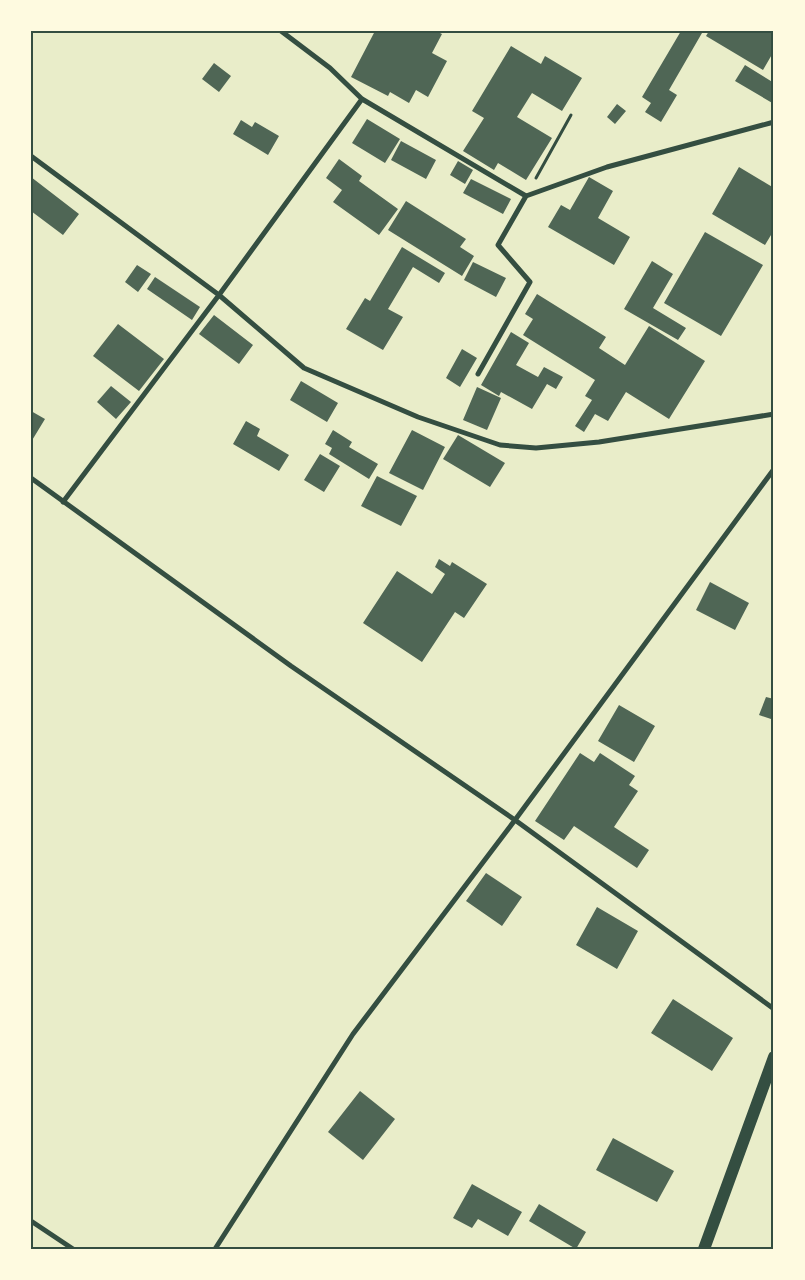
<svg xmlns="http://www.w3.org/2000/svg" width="805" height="1280" font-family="'Nunito Sans',sans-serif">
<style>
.building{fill:#4f6655}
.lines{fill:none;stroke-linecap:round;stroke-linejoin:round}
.path{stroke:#344e41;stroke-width:3}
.minor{stroke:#344e41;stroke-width:5}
.primary{stroke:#344e41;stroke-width:12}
.neatline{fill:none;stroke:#344e41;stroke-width:2}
</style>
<rect width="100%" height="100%" fill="#e9edc9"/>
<!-- building -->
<path class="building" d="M 375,31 L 436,31 L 442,34 L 432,53 L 447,61 L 428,97 L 416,90 L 409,103 L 390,92 L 388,96 L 351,77 Z
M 681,31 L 699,31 L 702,33 L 669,90 L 677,95 L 661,122 L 645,112 L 651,103 L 642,97 Z
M 709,31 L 769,31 L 774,34 L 774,51 L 763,70 L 706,36 Z
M 511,46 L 541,64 L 545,56 L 582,78 L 562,111 L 532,93 L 517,117 L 552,138 L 526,180 L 498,163 L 494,170 L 463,151 L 484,118 L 472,111 Z
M 214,63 L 231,76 L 219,92 L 202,79 Z
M 745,65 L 774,83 L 774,104 L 735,81 Z
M 617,104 L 626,111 L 615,124 L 607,117 Z
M 367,119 L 400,139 L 385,163 L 352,143 Z
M 241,120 L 252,127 L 255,122 L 279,136 L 268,155 L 233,134 Z
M 401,141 L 436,160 L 426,179 L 391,160 Z
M 339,159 L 362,176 L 359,181 L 398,209 L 379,235 L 333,202 L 342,190 L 326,178 Z
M 458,161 L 473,170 L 465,184 L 450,175 Z
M 739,167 L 774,188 L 774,230 L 765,245 L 712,214 Z
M 31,177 L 79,214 L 63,235 L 31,211 Z
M 589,177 L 613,191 L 598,218 L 630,237 L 614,265 L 548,227 L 561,205 L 570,210 Z
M 471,179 L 511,199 L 503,214 L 463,193 Z
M 406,201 L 466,239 L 460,247 L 474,256 L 462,276 L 388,230 Z
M 705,232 L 763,265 L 721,336 L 664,303 Z
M 402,247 L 445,273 L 439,283 L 413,267 L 388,309 L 403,317 L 383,350 L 346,329 L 365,298 L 370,301 Z
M 652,261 L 673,274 L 653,308 L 686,328 L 678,340 L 624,309 Z
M 473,262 L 506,278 L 496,297 L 464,280 Z
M 137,265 L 151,274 L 138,292 L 125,282 Z
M 155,277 L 200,307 L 192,320 L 147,289 Z
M 537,294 L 606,337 L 599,348 L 625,365 L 649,326 L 705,361 L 669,419 L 626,392 L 608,421 L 595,414 L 584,432 L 575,426 L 592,400 L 585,396 L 595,380 L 523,335 L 533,319 L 525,314 Z
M 214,315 L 253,345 L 239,364 L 199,334 Z
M 118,324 L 164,359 L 139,391 L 93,356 Z
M 511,332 L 529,343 L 516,365 L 538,377 L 544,367 L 563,377 L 556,389 L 547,384 L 532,409 L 501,392 L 499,396 L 481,385 Z
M 462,349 L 477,358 L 460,387 L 446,378 Z
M 301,381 L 338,403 L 327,422 L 290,400 Z
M 111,386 L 131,402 L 116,419 L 97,402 Z
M 477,387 L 501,398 L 487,430 L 463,420 Z
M 31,411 L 45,419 L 31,442 Z
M 246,421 L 260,429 L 257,436 L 289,455 L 279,471 L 233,444 Z
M 333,430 L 352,442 L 349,447 L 378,464 L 369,479 L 329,454 L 332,448 L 325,444 Z
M 412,430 L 445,447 L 423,490 L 389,473 Z
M 458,435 L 505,463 L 490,487 L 443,459 Z
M 320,454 L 340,466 L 324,492 L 304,480 Z
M 377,476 L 417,496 L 401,526 L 361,506 Z
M 439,559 L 450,566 L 452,562 L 487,584 L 464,618 L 455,612 L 422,662 L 363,623 L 397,571 L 432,594 L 445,574 L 435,567 Z
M 710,582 L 749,603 L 735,630 L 696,610 Z
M 766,697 L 774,699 L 774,720 L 759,715 Z
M 619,705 L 655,726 L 634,762 L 598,741 Z
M 580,753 L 594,762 L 600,753 L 635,776 L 629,785 L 638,791 L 614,827 L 649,850 L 637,868 L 574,826 L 564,840 L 535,821 Z
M 486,873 L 522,897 L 502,926 L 466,901 Z
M 597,907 L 638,931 L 617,969 L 576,945 Z
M 673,999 L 733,1038 L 712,1071 L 651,1033 Z
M 360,1091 L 395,1119 L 363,1160 L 328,1132 Z
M 613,1138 L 674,1171 L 657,1202 L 596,1170 Z
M 472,1184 L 522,1212 L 508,1236 L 478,1219 L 472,1228 L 453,1218 Z
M 539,1204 L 586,1232 L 576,1249 L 529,1221 Z"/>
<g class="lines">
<!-- path -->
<path class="path" d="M 536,178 L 571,115"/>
<!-- minor -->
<path class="minor" d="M 281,31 L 330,68 L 362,99 L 526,196 L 607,167 L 774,122
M 31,156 L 219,295 L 304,368 L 418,417 L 500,445 L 536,448 L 599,442 L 774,414
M 478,374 L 530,282 L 498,245 L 526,196
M 31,478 L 291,666 L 515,820 L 774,1009
M 63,502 L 219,295 L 362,99
M 31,1221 L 73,1249
M 215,1249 L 353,1034 L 515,820 L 774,469"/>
<!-- primary -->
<path class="primary" d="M 704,1249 L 774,1057"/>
</g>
<!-- border -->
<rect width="805" height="1280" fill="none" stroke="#fefae0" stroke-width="65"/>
<rect x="32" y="32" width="740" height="1216" class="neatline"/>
</svg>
